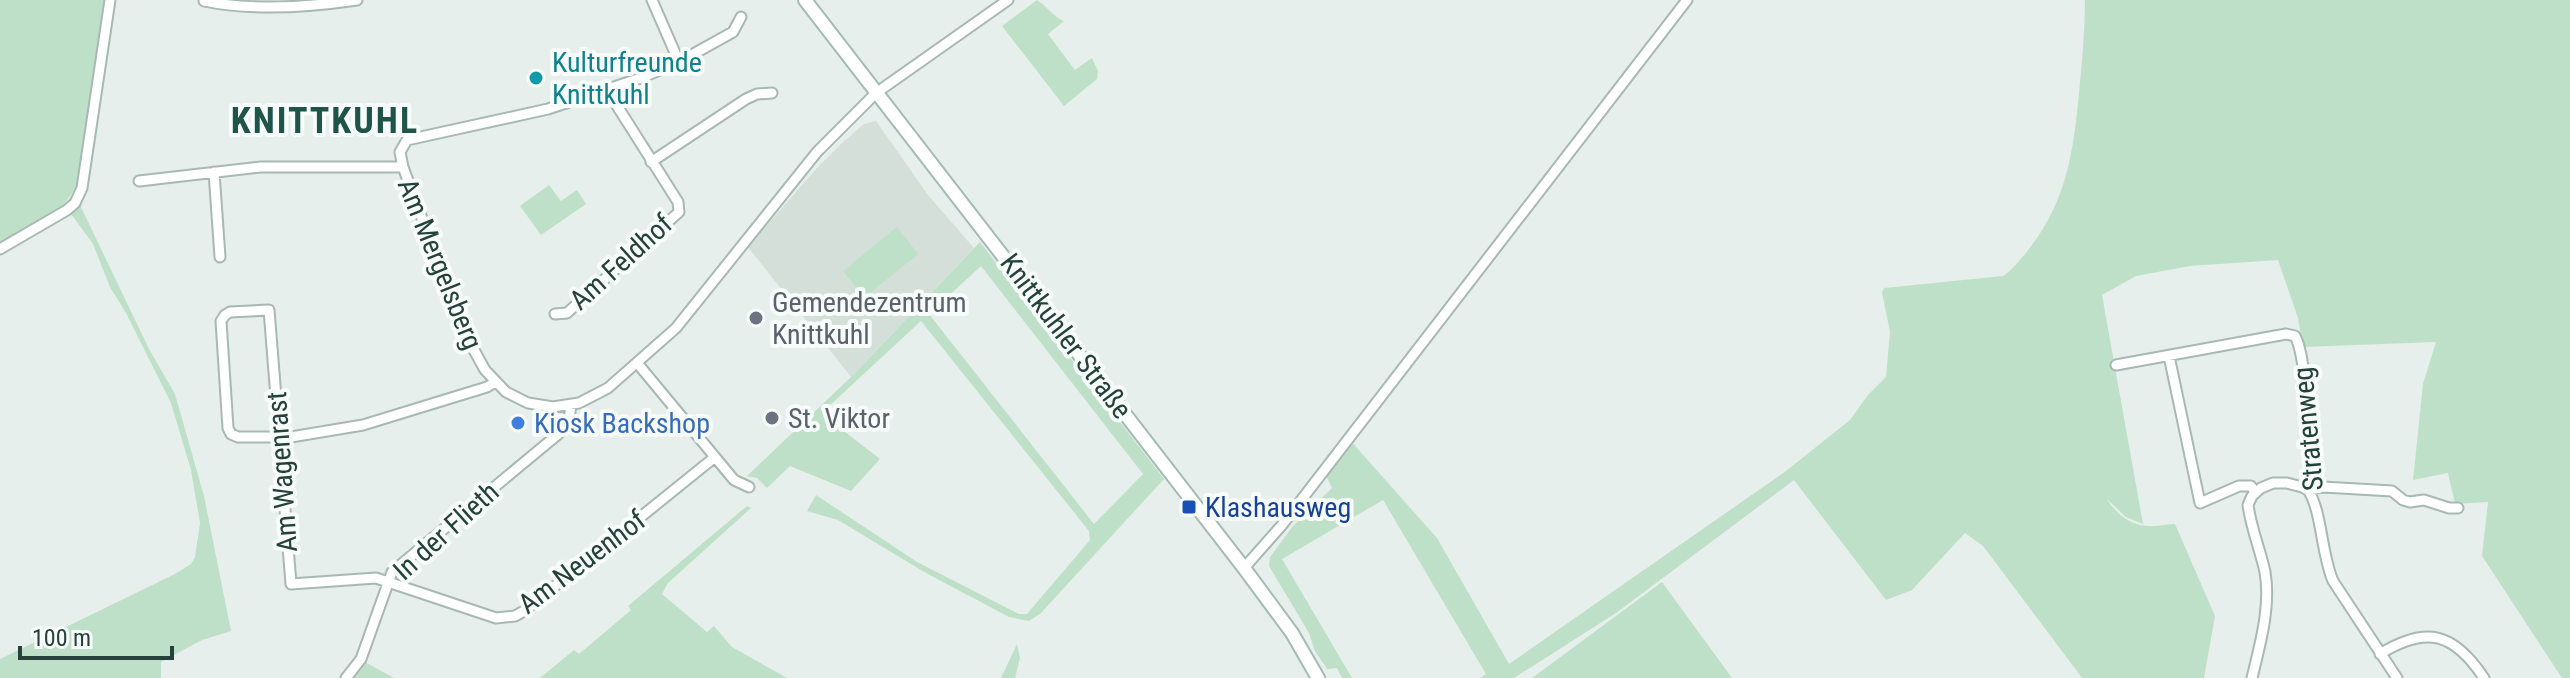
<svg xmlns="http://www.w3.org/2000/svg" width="2570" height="678" font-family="'Roboto Condensed',sans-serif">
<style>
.built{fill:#d4dfda}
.green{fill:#bfe0c8;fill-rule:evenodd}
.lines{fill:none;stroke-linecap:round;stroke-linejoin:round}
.street-casing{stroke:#a8b8b2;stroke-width:13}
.secondary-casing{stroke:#a4bbb3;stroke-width:16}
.street{stroke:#fff;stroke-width:9}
.secondary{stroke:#fff;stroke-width:12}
.culture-dot{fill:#0f9aa8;stroke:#f7fbf9;stroke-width:3}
.worship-dot{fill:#6b7280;stroke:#f7fbf9;stroke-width:3}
.shop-dot{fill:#3f7fe0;stroke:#f7fbf9;stroke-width:3}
.transit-dot{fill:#1a4fb4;stroke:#f7fbf9;stroke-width:3}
.labels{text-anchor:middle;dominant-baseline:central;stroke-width:8;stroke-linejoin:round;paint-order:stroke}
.culture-label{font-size:28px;fill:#0d838f;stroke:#f7fbf9;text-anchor:start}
.street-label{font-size:28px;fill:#24423a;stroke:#f7fbf9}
.worship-label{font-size:28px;fill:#5b616d;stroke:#f7fbf9;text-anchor:start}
.shop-label{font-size:28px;fill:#366cbe;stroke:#f7fbf9;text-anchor:start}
.transit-label{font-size:28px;fill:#164399;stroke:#f7fbf9;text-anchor:start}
.district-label{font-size:36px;font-weight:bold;letter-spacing:2px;fill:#1f5548;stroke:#f7fbf9}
</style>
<rect width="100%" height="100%" fill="#e6efeb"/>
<!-- built -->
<path class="built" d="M 876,121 L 928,195 L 974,248 L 851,377 L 748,247 L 815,170 L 843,142 L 864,124 Z"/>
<!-- green -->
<path class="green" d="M 0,0 L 106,0 L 76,185 C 64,215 27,228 0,244 Z
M 1037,0 C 1048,7 1052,16 1064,21 L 1048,34 L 1075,70 L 1092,58 L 1098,71 L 1097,79 L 1064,106 L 1002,26 Z
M 2085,0 L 2570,0 L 2570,678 L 2562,678 L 2482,556 L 2488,502 L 2455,504 L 2448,473 L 2413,480 L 2423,384 L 2436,342 L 2303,347 L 2298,318 L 2278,260 L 2190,266 L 2136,276 L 2102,295 L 2143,524 L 2126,517 L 2107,499 C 2116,514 2131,526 2149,526 C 2158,527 2166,524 2175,524 L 2215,616 L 2204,678 L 2082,678 L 1983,546 L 1965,533 L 1912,590 L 1886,600 L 1794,480 L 1616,613 L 1514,678 L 1480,678 L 1486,674 L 1383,500 L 1282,559 L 1352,678 L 1342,678 L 1337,668 L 1327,669 L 1315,651 L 1309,633 L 1269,566 L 1270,557 L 1293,526 L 1332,488 L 1325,473 L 1349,439 L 1437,538 L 1509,664 L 1786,471 L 1850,420 L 1868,395 L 1886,377 L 1890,332 L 1882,292 L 1884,288 L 2003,276 C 2012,270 2018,262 2025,254 C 2066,204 2073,155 2079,93 C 2082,62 2085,31 2085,0 Z
M 549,185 L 561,201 L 577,190 L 586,204 L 541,235 L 520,206 Z
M 80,205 L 149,349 L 175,394 L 204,496 L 231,631 L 202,640 L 161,662 L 161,678 L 0,678 L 0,659 L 175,574 L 191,564 L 195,557 L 200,523 L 191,470 L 171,403 L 126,313 L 110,287 L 93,244 L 69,211 Z
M 897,227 L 918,254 L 864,298 L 843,271 Z
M 980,242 L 1164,479 L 1041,613 L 1029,621 L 1009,617 L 926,573 L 838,520 L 807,511 L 816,495 L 917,562 L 1019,614 L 1027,614 L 1090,540 L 1089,531 L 921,321 L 828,407 L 832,422 L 880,459 L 851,491 L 790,466 L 767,488 L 757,478 L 747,476 L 851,377 ZM 981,266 L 1143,474 L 1094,524 L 929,314 Z
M 747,506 L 751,508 L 668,583 L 662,594 L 707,632 L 714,626 L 732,647 L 787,678 L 540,678 L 574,650 L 579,654 L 631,610 L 628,606 Z
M 1662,582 L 1732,678 L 1532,678 Z
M 1017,644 L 1020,658 L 1015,678 L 1001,678 Z
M 363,661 L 394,678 L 351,678 Z"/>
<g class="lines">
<!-- street casing -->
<g class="street-casing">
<path id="street" d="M 652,0 L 679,62 L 733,32 L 741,17
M 204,1 C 252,11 309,7 357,0
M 679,62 L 638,79 L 548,109 L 407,140 L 400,152 L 403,167 L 464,332 L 485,370 L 506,392 L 528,403 L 553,407 L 579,403 L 608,388 L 676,328 L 817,152 L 876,93 L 1008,0
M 651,162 L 746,99 L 757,94 L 772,93
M 214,172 L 220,257
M 139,181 L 261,167 L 403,167
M 0,249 L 67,210 L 75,203 L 82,188 L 110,0
M 555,314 L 567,313 L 679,212 L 678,202 L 607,90
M 2169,356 L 2200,503 L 2239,486 L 2251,486 L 2255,492
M 2116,365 L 2286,334 L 2295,336 C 2308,359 2308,448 2310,480 L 2308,490 C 2322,511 2321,553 2333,581 L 2397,678
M 495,382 L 487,387 L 363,425 L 291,437 L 238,437 L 231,434 L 228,428 L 221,321 L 225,315 L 230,312 L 269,310 C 276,401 284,492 291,584 L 376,578 L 496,618 L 515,616 L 524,611 L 715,457 L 638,364
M 715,457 L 734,480 L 749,487
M 1244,568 L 1282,525 L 1687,0
M 2380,654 C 2427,625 2454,633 2484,678
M 346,678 L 361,659 L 392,572 L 568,426 L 571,405
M 2252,678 C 2260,644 2271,607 2265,572 C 2260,549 2251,528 2248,505 L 2252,496 L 2261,488 L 2273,483 L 2287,483 L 2302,487 L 2308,490 L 2323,487 L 2392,491 L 2403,500 L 2410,502 L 2424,500 L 2449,508 L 2458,508"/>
</g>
<!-- secondary casing -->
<g class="secondary-casing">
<path id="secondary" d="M 805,0 L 1244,568 L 1292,633 L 1318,678"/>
</g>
<!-- street -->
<use href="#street" class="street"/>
<!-- secondary -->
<use href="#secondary" class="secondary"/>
</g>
<!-- markers -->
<circle class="culture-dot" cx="536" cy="78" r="8"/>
<g class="worship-dot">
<circle cx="756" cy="318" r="8"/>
<circle cx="772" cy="418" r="8"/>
</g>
<circle class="shop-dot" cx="518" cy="423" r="8"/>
<rect class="transit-dot" x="1181" y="499" width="16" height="16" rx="4"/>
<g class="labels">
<!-- culture labels -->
<g class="culture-label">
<text x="552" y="62">Kulturfreunde<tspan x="552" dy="32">Knittkuhl</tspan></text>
</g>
<!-- street labels -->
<g class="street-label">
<text transform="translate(621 262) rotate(-42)">Am Feldhof</text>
<text transform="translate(440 264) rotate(68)">Am Mergelsberg</text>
<text transform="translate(1066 336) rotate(53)">Knittkuhler Straße</text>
<text transform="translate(2308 429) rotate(-95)">Stratenweg</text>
<text transform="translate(282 472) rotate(-94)">Am Wagenrast</text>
<text transform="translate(446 531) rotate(-42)">In der Flieth</text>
<text transform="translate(582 562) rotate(-37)">Am Neuenhof</text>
</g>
<!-- worship labels -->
<g class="worship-label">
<text x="772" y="302">Gemendezentrum<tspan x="772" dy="32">Knittkuhl</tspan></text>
<text x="788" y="418">St. Viktor</text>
</g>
<!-- shop labels -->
<g class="shop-label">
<text x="534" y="423">Kiosk Backshop</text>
</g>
<!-- transit labels -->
<g class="transit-label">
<text x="1205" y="507">Klashausweg</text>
</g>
<!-- district labels -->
<g class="district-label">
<text x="325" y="121">KNITTKUHL</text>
</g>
</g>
<!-- scale -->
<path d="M20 646v12h152v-12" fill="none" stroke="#24423a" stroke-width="4"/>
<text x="32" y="646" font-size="24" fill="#24423a" stroke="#f7fbf9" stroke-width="6" paint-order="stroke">100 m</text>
</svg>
